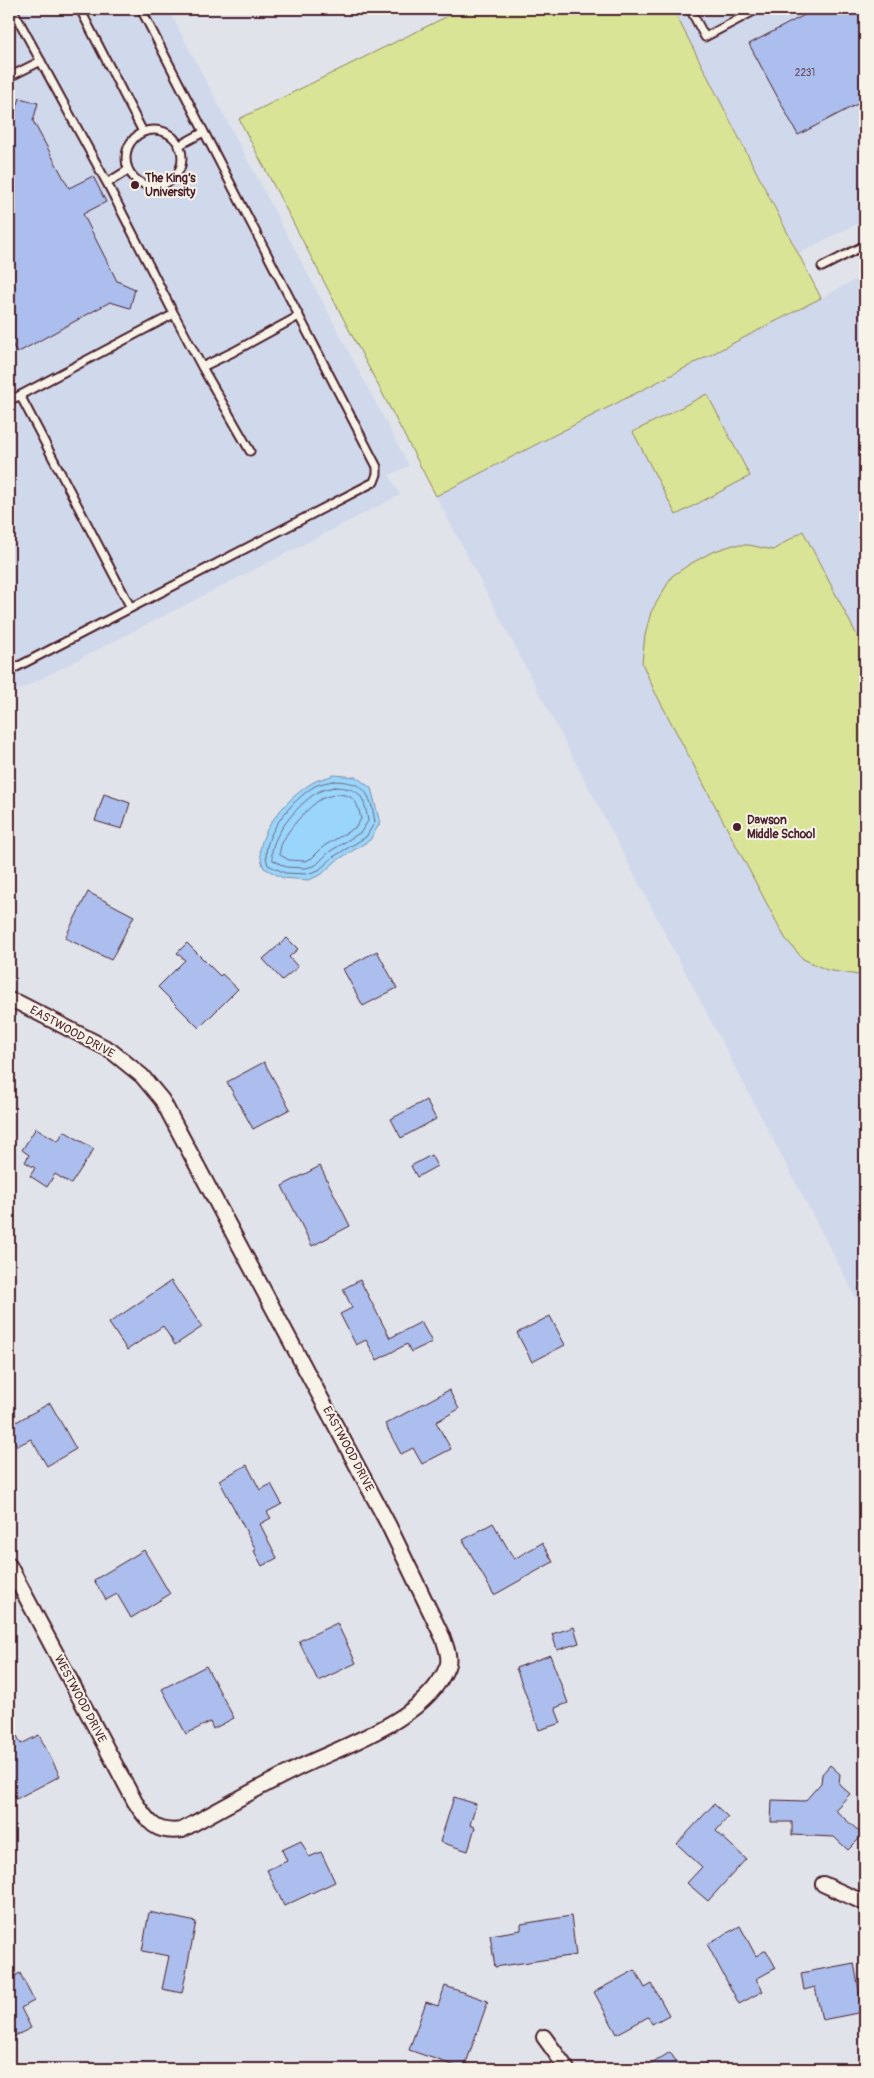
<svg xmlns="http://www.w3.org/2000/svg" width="874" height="2078" font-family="Pangolin,sans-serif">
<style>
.built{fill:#d0d8eb}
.green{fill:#d9e496;stroke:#928260}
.water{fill:#9ad5fb;stroke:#7a8ca8}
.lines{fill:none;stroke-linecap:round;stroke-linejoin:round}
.shore{stroke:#6a687e;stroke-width:1}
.building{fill:#abbeed;stroke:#4a1f2b}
.service-casing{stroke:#4a1f2b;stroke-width:11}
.minor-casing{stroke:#4a1f2b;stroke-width:18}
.service{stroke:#f7f3e8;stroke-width:7}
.minor{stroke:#f7f3e8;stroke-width:14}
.poi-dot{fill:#4a1f2b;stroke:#f7f3e8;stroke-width:2}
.labels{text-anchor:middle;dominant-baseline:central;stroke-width:4;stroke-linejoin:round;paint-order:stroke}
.number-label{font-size:10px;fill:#62475c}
.poi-label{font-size:12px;font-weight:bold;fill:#4a1f2b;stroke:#f7f3e8;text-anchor:start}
.street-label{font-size:12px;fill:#4a1f2b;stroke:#f7f3e8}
</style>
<rect width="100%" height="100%" fill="#e0e3ea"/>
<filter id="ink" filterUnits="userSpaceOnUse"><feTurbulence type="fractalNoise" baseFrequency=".02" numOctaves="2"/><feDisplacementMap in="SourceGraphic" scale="10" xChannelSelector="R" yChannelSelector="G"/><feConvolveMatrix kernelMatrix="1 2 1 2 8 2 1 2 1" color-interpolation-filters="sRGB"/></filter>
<g filter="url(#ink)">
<!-- built -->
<path class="built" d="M 9,9 L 168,9 L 409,466 L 389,475 L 400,495 L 15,692 L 9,682 L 9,368 L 11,366 L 9,361 Z
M 673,9 L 865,9 L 865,220 L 799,253 Z
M 865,275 L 865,1315 L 436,496 Z"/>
<!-- green -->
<path class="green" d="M 462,9 L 673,9 L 821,298 L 436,496 L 239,119 Z
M 707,394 L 750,476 L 676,515 L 633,432 Z
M 803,531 L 865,651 L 865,976 L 827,970 L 803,959 L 785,938 L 655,692 L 642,663 L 645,635 L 651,612 L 672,576 L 690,564 L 712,552 L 733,545 L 749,545 L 773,550 Z"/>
<!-- water -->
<path class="water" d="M 334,775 L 356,777 L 371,788 L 380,823 L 370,840 L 336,861 L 322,874 L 309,880 L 283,878 L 264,868 C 261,860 259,853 261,845 C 267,821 291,796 312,783 C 318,779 327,778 334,775 Z"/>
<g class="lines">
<!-- shore -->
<path class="shore" d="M 334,781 C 365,782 370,792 375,822 L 366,837 L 333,857 L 319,870 L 307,874 L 285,873 L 268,865 C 257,839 294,798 315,786 C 321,783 328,782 334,781 Z
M 335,787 C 361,788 364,796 368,821 L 361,832 L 329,852 L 316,865 L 306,868 L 286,867 L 273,860 C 265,841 302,799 320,791 C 324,789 330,788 335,787 Z
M 336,794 C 355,795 357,801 361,819 L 356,827 L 324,846 L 312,858 L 305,861 L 289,860 L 280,855 C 277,839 307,808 321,799 C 325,797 331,796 336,794 Z"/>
</g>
<!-- building -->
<path class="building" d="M 816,9 L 865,9 L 865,100 L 798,135 L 749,44 Z
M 20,98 L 38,103 L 33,121 L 69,188 L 93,176 L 106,202 L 83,214 L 117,281 L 135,289 L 130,308 L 110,302 L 17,353 L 9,338 L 9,118 L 14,116 Z
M 104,794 L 130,803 L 122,829 L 95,821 Z
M 88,892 L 134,916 L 111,960 L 65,938 Z
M 287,938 L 298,949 L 289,957 L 298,967 L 282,980 L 263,959 Z
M 187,943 L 220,976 L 222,974 L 238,989 L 199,1028 L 158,987 L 185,960 L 177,953 Z
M 377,951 L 397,988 L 363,1006 L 343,969 Z
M 264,1062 L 290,1109 L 253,1129 L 227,1082 Z
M 426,1100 L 436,1119 L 401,1138 L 391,1119 Z
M 36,1128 L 58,1141 L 64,1131 L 94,1149 L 71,1184 L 55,1174 L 47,1187 L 30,1176 L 35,1168 L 25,1162 L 29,1155 L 22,1150 Z
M 431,1155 L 437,1166 L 417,1177 L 411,1166 Z
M 320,1166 L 350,1226 L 312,1246 L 282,1186 Z
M 360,1280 L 390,1338 L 421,1322 L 432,1342 L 411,1352 L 407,1344 L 377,1360 L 366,1340 L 356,1345 L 340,1314 L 352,1308 L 343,1289 Z
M 171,1281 L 202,1327 L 175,1345 L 163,1326 L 127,1350 L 109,1323 Z
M 550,1316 L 565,1345 L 532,1362 L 517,1333 Z
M 449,1390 L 459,1409 L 436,1422 L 451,1449 L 422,1464 L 413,1448 L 401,1454 L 385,1424 Z
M 50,1403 L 76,1449 L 47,1466 L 31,1439 L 17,1446 L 9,1431 L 9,1426 Z
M 247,1465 L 260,1490 L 271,1484 L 282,1504 L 267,1512 L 271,1518 L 260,1524 L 277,1558 L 262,1566 L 254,1551 L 256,1550 L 219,1480 Z
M 493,1523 L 514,1559 L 542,1543 L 553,1562 L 494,1595 L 463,1540 Z
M 144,1550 L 170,1594 L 131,1618 L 117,1594 L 106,1600 L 94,1580 Z
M 337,1623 L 356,1663 L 318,1681 L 299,1641 Z
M 574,1627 L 579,1643 L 557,1650 L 552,1634 Z
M 550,1655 L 568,1703 L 555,1708 L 561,1723 L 539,1730 L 516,1668 Z
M 206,1666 L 234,1718 L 213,1729 L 210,1722 L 186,1734 L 162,1689 Z
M 9,1719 L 21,1744 L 39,1735 L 60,1776 L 16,1799 L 9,1784 Z
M 830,1765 L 840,1774 L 839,1784 L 850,1794 L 835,1810 L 863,1835 L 848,1850 L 834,1837 L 792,1835 L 792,1822 L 771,1822 L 772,1800 L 805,1801 L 821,1783 L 822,1774 Z
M 454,1797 L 476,1804 L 470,1825 L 475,1827 L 468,1851 L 440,1842 Z
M 714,1804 L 728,1817 L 716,1831 L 746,1859 L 708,1901 L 687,1883 L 702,1867 L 677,1844 Z
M 301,1841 L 309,1857 L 321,1852 L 335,1882 L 284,1906 L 267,1870 L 287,1861 L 282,1850 Z
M 149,1912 L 196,1922 L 182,1993 L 162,1989 L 169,1956 L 142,1951 Z
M 571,1916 L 576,1955 L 495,1967 L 490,1935 L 521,1930 L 521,1924 Z
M 740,1926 L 756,1956 L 766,1950 L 776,1968 L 756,1979 L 763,1991 L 739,2004 L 707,1944 Z
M 854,1963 L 863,2012 L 822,2020 L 815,1987 L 804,1990 L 801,1973 Z
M 635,1970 L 645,1988 L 652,1984 L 669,2015 L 652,2024 L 648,2017 L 617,2034 L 594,1992 Z
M 20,1973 L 34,2001 L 21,2008 L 31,2028 L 9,2039 L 9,1979 Z
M 445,1986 L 488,2001 L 464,2069 L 409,2050 L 426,2002 L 438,2006 Z
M 670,2052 L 681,2069 L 644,2069 Z"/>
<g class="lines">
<!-- service casing -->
<g class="service-casing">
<path id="service" d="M 80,9 L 143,132
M 141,9 L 204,132
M 690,9 L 705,37 L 758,9
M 9,15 L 14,12 L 107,183
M 9,77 L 41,61
M126 158a28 28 0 1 1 56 0a28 28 0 1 1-56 0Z
M 822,267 L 865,245
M 174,314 L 202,367 L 233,352 L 299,316
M 202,367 L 250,451
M 20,395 L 131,608
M 9,401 L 174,314 L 107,183 L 128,170
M 9,671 L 374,482 L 377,474 L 377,467 L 204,132 L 178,146"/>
</g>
<!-- minor casing -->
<g class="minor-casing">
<path id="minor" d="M 9,1000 L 19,1003 L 110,1050 L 142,1076 L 162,1100 L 388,1524 L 443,1638 C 446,1647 451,1658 447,1667 C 426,1720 342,1746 296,1769 C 257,1788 220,1809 182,1830 C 156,1834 148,1822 135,1802 L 9,1565
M 823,1884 L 865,1903
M 544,2037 L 567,2069"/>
</g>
<!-- service -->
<use href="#service" class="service"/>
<!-- minor -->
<use href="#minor" class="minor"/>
</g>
</g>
<!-- markers -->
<g class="poi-dot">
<circle cx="135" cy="185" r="5"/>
<circle cx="737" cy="827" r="5"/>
</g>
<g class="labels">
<!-- number labels -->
<g class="number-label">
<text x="805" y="73">2231</text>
</g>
<!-- poi labels -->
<g class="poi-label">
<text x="145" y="178">The King’s<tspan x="145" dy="14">University</tspan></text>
<text x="747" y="820">Dawson<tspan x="747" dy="14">Middle School</tspan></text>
</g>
<!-- street labels -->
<g class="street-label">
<text transform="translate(72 1032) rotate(29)">EASTWOOD DRIVE</text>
<text transform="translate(348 1449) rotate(62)">EASTWOOD DRIVE</text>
<text transform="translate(80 1699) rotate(62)">WESTWOOD DRIVE</text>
</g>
</g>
<!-- margin -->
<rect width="874" height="2078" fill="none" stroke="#f7f3e8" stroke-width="30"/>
<rect x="15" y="15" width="844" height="2048" fill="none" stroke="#4a1f2b" stroke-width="2" filter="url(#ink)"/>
</svg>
